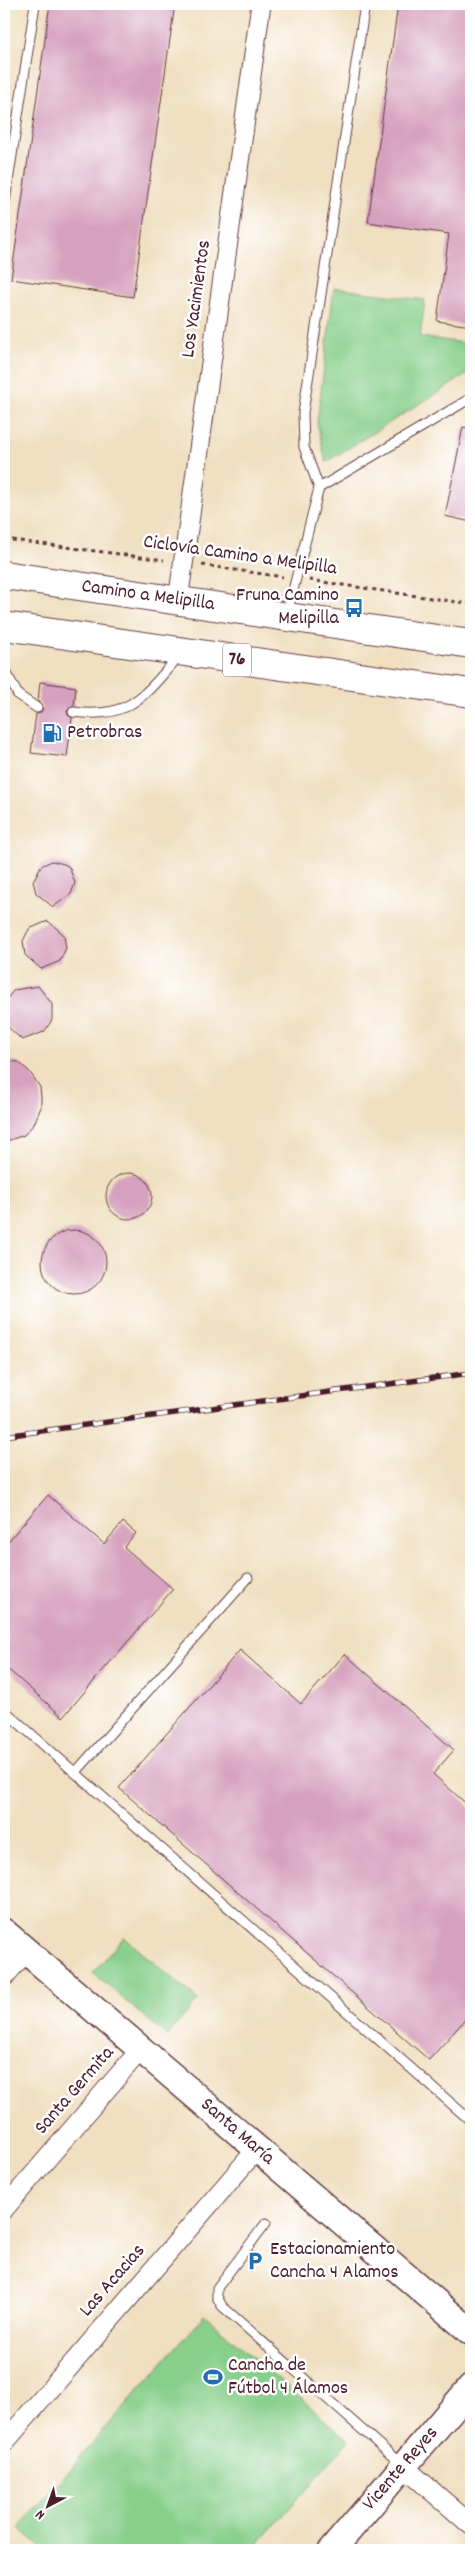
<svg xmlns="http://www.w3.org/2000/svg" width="475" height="2554" font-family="Dekko,sans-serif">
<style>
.green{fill:#87cf8b;stroke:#68775b}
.building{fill:#d6a1be}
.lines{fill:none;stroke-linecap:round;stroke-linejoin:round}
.lane-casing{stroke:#633c41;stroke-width:11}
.street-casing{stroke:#633c41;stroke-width:21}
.secondary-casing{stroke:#633c41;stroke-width:29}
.primary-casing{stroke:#633c41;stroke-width:30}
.path{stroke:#633c41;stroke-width:3;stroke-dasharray:4 4;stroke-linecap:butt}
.lane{stroke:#fff;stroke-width:9}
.street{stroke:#fff;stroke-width:19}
.secondary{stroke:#fff;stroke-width:26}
.primary{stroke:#fff;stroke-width:28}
.rail-casing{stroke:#4a1f2b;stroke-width:5.5}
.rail{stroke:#fff;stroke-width:4;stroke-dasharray:11;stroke-linecap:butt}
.labels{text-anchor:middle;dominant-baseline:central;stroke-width:5;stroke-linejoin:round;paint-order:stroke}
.shield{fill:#fff;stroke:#80626b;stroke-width:1}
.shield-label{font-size:19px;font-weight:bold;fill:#4a1f2b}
.street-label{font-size:20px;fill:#4a1f2b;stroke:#fff}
.poi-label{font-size:20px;fill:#4a1f2b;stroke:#fff;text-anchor:start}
</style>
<rect width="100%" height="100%" fill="#fff"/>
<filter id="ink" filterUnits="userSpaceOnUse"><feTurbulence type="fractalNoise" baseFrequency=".02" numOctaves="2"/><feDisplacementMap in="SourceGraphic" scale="10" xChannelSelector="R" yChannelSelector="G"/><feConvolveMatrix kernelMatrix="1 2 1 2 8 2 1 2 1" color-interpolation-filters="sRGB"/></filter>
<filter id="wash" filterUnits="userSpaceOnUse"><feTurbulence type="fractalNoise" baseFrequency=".0096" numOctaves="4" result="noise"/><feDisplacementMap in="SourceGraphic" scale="20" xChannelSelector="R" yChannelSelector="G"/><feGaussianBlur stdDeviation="1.12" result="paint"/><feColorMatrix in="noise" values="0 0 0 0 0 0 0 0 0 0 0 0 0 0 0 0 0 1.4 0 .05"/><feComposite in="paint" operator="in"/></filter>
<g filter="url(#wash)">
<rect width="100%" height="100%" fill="#f0dfc0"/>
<!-- green -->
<path class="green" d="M 334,288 L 425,300 L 420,337 L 471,344 L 471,372 L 326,462 L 317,423 Z
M 124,1937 L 198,2000 L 167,2036 L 93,1973 Z
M 204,2315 L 349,2440 L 253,2550 L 45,2550 L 19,2528 Z"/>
<g id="blocks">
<!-- building -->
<path class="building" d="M 50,4 L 175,4 L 133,297 L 11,279 Z
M 398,4 L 471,4 L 471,326 L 437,321 L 449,234 L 368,222 Z
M 463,427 L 471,428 L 471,522 L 445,516 Z
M 40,682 L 76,687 L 74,706 L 67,711 L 68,715 L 72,718 L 67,757 L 31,753 L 36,714 L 40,713 L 43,709 L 38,701 Z
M 52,861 L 64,864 L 69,867 L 75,883 L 71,894 L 53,907 L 36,893 L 33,881 L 41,866 Z
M 48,921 L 64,935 L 66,948 L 60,961 L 41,969 L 25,955 L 23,941 L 29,929 Z
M 38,986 L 52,1004 L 52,1020 L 44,1032 L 22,1040 L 5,1024 L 4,1002 L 14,990 Z
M 4,1060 L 18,1062 L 29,1071 L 40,1087 L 41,1097 L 41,1107 L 34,1124 L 24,1135 L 4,1142 Z
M106 1196a23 23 0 1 1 46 0a23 23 0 1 1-46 0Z
M42 1262a32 32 0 1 1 64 0a32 32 0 1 1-64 0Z
M 48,1495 L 104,1544 L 123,1522 L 136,1533 L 124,1547 L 173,1589 L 63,1717 L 4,1666 L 4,1546 Z
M 240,1650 L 301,1704 L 345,1654 L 454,1750 L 433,1774 L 471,1808 L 471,2013 L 429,2060 L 119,1788 Z"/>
</g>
</g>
<g filter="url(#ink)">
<use href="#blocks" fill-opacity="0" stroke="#633c41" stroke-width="1"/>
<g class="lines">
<!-- lane casing -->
<g class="lane-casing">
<path id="lane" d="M 4,208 L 35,4
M 319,488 L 471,398
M 287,614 L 319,488 L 304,447 L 303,413 L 365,4
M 4,668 L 18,695 L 37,708
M 73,712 C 131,720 145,694 180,655
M 4,1710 L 471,2121
M 75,1773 L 248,1578
M 266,2223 L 217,2288 L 217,2297 L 222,2306 L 401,2464"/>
</g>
<!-- street casing -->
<g class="street-casing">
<path id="street" d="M 178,601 L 261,4
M 4,1977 L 26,1951
M 4,2209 L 141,2049
M 4,2443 L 257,2149
M 403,2466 L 471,2525"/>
</g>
<!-- secondary casing -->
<g class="secondary-casing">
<path id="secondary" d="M 4,1932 L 471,2332
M 332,2550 L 471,2387"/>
</g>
<!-- primary casing -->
<g class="primary-casing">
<path id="primary" d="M 4,575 L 471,644
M 4,626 L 471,693"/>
</g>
<!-- path -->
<path class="path" d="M 4,539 L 164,560
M 202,565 L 283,577
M 309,580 L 471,604"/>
<!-- lane -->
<use href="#lane" class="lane"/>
<!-- street -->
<use href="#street" class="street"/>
<!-- secondary -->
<use href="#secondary" class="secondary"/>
<!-- primary -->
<use href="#primary" class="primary"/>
<!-- rail casing -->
<g class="rail-casing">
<path id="rail" d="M 4,1436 L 471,1373"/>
</g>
<!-- rail -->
<use href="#rail" class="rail"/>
</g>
</g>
<!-- icons -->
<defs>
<g id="bus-bare" transform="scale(1.5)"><path d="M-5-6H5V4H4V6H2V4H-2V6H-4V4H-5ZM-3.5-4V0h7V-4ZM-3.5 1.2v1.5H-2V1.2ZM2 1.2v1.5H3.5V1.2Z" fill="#1f6fb2" stroke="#fff" stroke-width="2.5" paint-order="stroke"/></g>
<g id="fuel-bare" transform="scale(1.5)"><path d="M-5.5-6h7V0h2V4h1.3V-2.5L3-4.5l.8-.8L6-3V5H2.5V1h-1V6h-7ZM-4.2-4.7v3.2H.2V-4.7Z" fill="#1f6fb2" stroke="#fff" stroke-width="2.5" paint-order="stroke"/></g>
<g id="parking-bare" transform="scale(1.5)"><path d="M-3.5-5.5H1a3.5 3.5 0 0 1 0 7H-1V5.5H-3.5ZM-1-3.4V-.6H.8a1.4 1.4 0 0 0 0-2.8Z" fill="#1f6fb2" stroke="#fff" stroke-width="2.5" paint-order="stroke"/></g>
<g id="stadium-bare" transform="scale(1.5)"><path d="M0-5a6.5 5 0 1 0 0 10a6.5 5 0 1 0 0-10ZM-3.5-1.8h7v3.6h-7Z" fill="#1f6fb2" stroke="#fff" stroke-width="2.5" paint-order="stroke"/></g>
</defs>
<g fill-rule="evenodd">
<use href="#bus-bare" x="354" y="608"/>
<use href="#fuel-bare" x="52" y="733"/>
<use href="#parking-bare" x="255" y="2261"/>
<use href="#stadium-bare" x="213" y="2377"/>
</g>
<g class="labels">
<!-- shield labels -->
<rect class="shield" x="223" y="643.5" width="28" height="33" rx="4"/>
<g class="shield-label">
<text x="237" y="660">76</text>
</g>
<!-- street labels -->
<g class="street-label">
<text transform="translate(197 299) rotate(-82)">Los Yacimientos</text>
<text transform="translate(240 556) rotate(8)">Ciclovía Camino a Melipilla</text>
<text transform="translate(148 596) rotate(8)">Camino a Melipilla</text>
<text transform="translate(75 2091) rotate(-49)">Santa Germita</text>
<text transform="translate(237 2132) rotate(41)">Santa María</text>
<text transform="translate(113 2281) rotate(-49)">Las Acacias</text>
<text transform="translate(401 2469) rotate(-49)">Vicente Reyes</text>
</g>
<!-- poi labels -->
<g class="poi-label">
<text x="339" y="596" text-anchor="end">Fruna Camino<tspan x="339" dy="23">Melipilla</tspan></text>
<text x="67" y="733">Petrobras</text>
<text x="270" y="2250">Estacionamiento<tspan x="270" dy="23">Cancha 4 Alamos</tspan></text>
<text x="228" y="2366">Cancha de<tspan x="228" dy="23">Fútbol 4 Álamos</tspan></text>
</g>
</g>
<!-- margin -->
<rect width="475" height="2554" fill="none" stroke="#fff" stroke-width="20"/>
<!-- north arrow -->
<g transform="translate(48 2506) rotate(221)" stroke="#ffffff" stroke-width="4" paint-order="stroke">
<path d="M0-4L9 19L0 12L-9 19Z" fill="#4a1f2b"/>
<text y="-8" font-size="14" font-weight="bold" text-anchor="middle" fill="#4a1f2b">N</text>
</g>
</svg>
